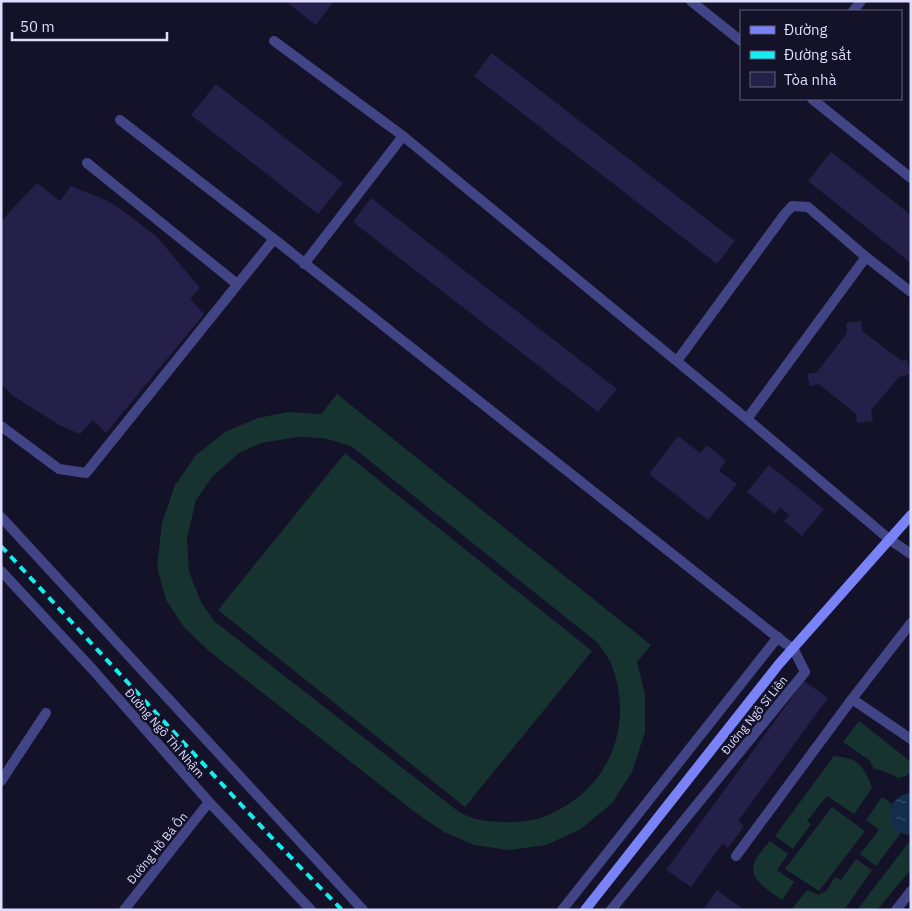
<svg xmlns="http://www.w3.org/2000/svg" width="912" height="911" font-family="'IBM Plex Sans',sans-serif">
<style>
.grass{fill:#16332f;fill-rule:evenodd}
.water{fill:url(#water-ripples)}
.building{fill:#242049}
.lines{fill:none;stroke-linecap:round;stroke-linejoin:round}
.lane{stroke:#414485;stroke-width:10}
.street{stroke:#414485;stroke-width:10}
.secondary{stroke:#7a82f7;stroke-width:10}
.rail{stroke:#15eef1;stroke-width:4;stroke-dasharray:8 6;stroke-linecap:butt}
.labels{text-anchor:middle;dominant-baseline:central;stroke-width:4.5;stroke-linejoin:round;paint-order:stroke}
.street-label{font-size:12px;fill:#deddfd;stroke:#141229}
</style>
<defs>
<pattern id="water-ripples" width="26" height="14" patternUnits="userSpaceOnUse" patternTransform="scale(1.25)"><rect width="26" height="14" fill="#132e4d"/><path d="M2 4q2-2 4 0t4 0M15 11q2-2 4 0t4 0" fill="none" stroke="#354c68"/></pattern>
</defs>
<rect width="100%" height="100%" fill="#141229"/>
<!-- grass -->
<path class="grass" d="M 337,394 L 651,645 L 637,662 L 645,694 L 645,732 L 632,772 L 612,803 L 581,829 L 546,845 L 509,850 L 474,845 L 444,832 L 415,812 L 209,651 L 184,627 L 166,600 L 157,567 L 162,523 L 175,485 L 196,455 L 225,432 L 258,418 L 288,412 L 321,414 ZM 298,437 L 324,438 L 351,446 L 598,643 C 603,651 609,658 612,666 C 633,722 612,783 558,810 C 552,813 544,818 537,819 C 519,823 499,823 480,820 C 473,819 465,815 459,812 L 214,621 L 201,602 L 189,572 L 187,538 L 196,500 L 213,476 L 239,453 L 261,443 Z
M 345,453 L 592,651 L 465,807 L 218,610 Z
M 859,721 L 911,762 L 911,772 L 906,776 L 898,778 L 884,771 L 874,769 L 869,760 L 843,742 Z
M 834,756 C 839,757 845,757 850,759 C 863,763 868,777 872,788 L 854,814 L 827,796 L 807,821 L 811,824 L 793,849 L 775,836 Z
M 882,797 L 892,804 C 887,816 891,826 901,833 L 876,866 L 860,854 L 879,830 L 866,820 Z
M 832,807 L 865,831 L 819,891 L 785,869 Z
M 770,841 L 788,854 L 777,870 L 794,882 L 782,900 C 771,892 749,880 754,864 C 756,856 765,847 770,841 Z
M 909,842 L 911,843 L 911,869 L 877,910 L 857,910 Z
M 856,859 L 872,870 L 844,910 L 792,909 L 807,890 L 819,895 L 826,891 L 835,877 L 841,880 Z"/>
<!-- water -->
<path class="water" d="M 908,793 L 911,793 L 911,835 C 884,834 881,801 908,793 Z"/>
<!-- building -->
<path class="building" d="M 285,1 L 334,1 L 316,25 Z
M 492,53 L 735,241 L 717,264 L 474,76 Z
M 216,84 L 343,183 L 318,214 L 191,115 Z
M 831,152 L 911,215 L 911,263 L 808,181 Z
M 37,183 L 60,201 L 71,186 L 108,201 L 126,213 L 157,237 L 200,288 L 190,299 L 204,314 L 106,433 L 93,420 L 80,434 L 59,425 L 12,395 L 1,383 L 1,222 L 13,208 Z
M 371,198 L 617,389 L 598,412 L 353,222 Z
M 861,321 L 862,331 L 902,361 L 907,359 L 910,374 L 899,377 L 871,410 L 873,421 L 857,423 L 856,414 L 819,384 L 810,386 L 807,374 L 817,372 L 847,333 L 846,323 Z
M 678,436 L 700,453 L 707,445 L 726,461 L 719,471 L 737,484 L 708,520 L 649,474 Z
M 769,465 L 824,509 L 802,536 L 784,521 L 789,515 L 780,507 L 775,514 L 747,492 Z
M 804,681 L 828,698 L 738,821 L 744,826 L 728,848 L 723,843 L 691,887 L 666,870 Z
M 717,890 L 744,910 L 703,910 Z"/>
<g class="lines">
<!-- lane -->
<path class="lane" d="M 274,41 L 403,136 L 747,419 L 889,539 L 911,554
M 120,120 L 274,239 L 786,644 L 793,648
M 87,163 L 237,284
M 304,264 L 403,136
M 677,361 L 784,215 L 792,206 L 808,207 L 866,257 L 911,292
M 747,419 L 866,257
M 1,426 L 59,469 L 86,473 L 274,239
M 852,699 L 911,623
M 736,856 L 852,699 L 911,739
M 896,910 L 911,891"/>
<!-- street -->
<path class="street" d="M 691,1 L 741,41
M 853,11 L 861,1
M 812,99 L 911,178
M 1,517 L 363,910
M 1,571 L 94,671 L 209,802 L 311,910
M 1,781 L 46,713
M 124,910 L 209,802
M 562,910 L 778,637
M 611,910 L 805,672 L 793,648"/>
<!-- secondary -->
<path class="secondary" d="M 585,910 L 779,664 L 911,515"/>
<!-- rail -->
<path class="rail" d="M 1,546 L 273,839 L 342,910"/>
</g>
<g class="labels">
<!-- street labels -->
<g class="street-label">
<text transform="translate(754 715) rotate(-51)">Đường Ngô Sĩ Liên</text>
<text transform="translate(165 733) rotate(49)">Đường Ngô Thì Nhậm</text>
<text transform="translate(157 848) rotate(-51)">Đường Hồ Bá Ôn</text>
</g>
</g>
<!-- border -->
<rect width="912" height="911" fill="none" stroke="#deddfd" stroke-width="5"/>
<!-- legend -->
<rect x="740" y="10" width="162" height="90" fill="#141229" stroke="#65637e"/>
<rect x="750" y="26" width="25" height="8" fill="#7a82f7" stroke="#65637e"/>
<text x="784" y="35" font-size="15" fill="#deddfd">Đường</text>
<rect x="750" y="51" width="25" height="8" fill="#15eef1" stroke="#65637e"/>
<text x="784" y="60" font-size="15" fill="#deddfd">Đường sắt</text>
<rect x="750" y="72" width="25" height="15" fill="#242049" stroke="#65637e"/>
<text x="784" y="85" font-size="15" fill="#deddfd">Tòa nhà</text>
<!-- scale -->
<path d="M12 32v8h155v-8" fill="none" stroke="#deddfd" stroke-width="2.5"/>
<text x="20" y="32" font-size="15" fill="#deddfd" stroke="#141229" stroke-width="4" paint-order="stroke">50 m</text>
</svg>
